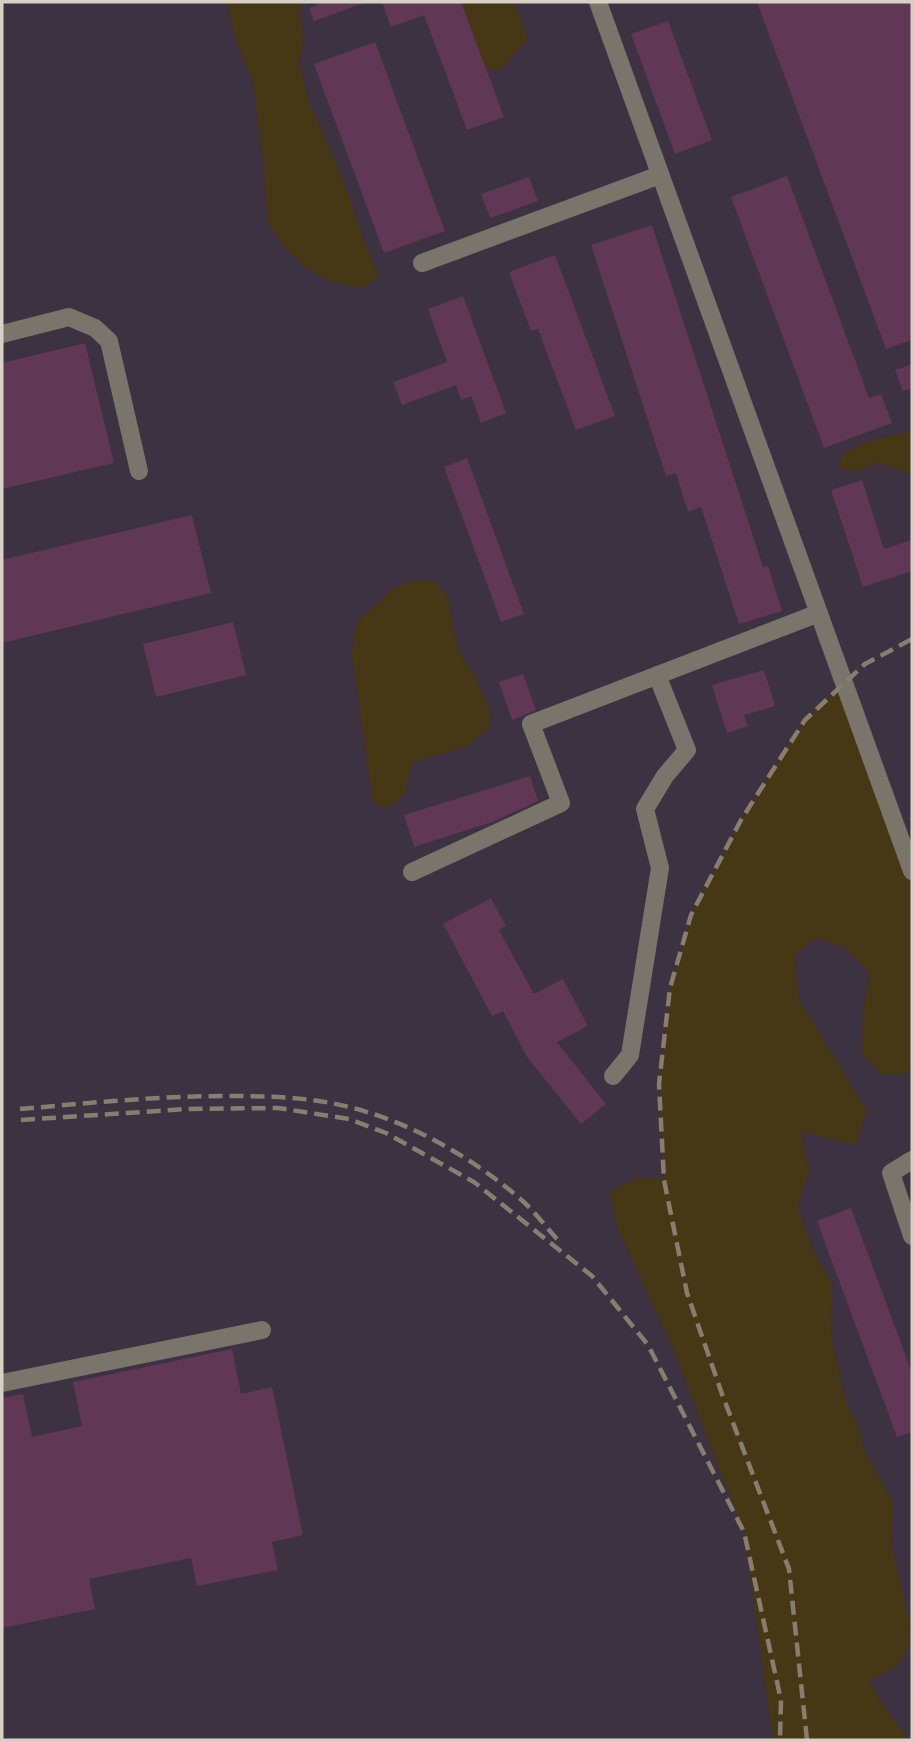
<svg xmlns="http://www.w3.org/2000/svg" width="914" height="1742" font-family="Commissioner,sans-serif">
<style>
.industrial{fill:#3c3242}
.green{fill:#473815}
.building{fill:#613756}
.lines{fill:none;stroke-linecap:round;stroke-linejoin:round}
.minor{stroke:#79756b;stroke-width:18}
.rail{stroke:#867e6e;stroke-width:4.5;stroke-dasharray:14 7;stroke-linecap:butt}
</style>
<rect width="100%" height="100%" fill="#372e1a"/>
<!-- industrial -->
<path class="industrial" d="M 2,2 L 912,2 L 912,1740 L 2,1740 Z"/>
<!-- green -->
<path class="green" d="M 227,2 L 303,2 L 299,10 L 304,38 L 299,62 L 309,102 L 346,187 L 367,249 L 379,276 L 364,288 L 330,281 L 306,268 L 285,247 L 268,224 L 264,168 L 253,82 L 236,42 Z
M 461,2 L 514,2 L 528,38 L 502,69 L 485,68 Z
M 912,431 L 912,474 L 875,462 L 859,472 L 840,468 L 841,456 L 865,442 Z
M 416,580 L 436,582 L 448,596 L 454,632 L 462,658 L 477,679 L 491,713 L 489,728 L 466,747 L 412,762 L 405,793 L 387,808 L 373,803 L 352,655 L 356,623 L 394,588 Z
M 844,683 L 912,871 L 912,1063 L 906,1074 L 883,1075 L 862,1054 L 863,1016 L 870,973 L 844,947 L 814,938 L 794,956 L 799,1000 L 867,1111 L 855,1145 L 801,1132 L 809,1173 L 797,1205 L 815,1255 L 832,1282 L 831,1334 L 844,1395 L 861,1434 L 863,1448 L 893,1501 L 891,1543 L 910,1623 L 909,1647 L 896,1667 L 870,1681 C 878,1703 894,1717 906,1736 L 899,1740 L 773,1740 L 744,1532 L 673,1349 L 617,1227 L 610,1191 L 639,1177 L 664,1180 L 659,1084 L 670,988 L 691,915 L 741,820 L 805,720 Z"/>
<!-- building -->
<path class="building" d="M 325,2 L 363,2 L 364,3 L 314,21 L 309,8 Z
M 382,2 L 461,2 L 504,117 L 467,130 L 424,15 L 391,27 Z
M 757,2 L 912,2 L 912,340 L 886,349 Z
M 668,21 L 712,140 L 675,154 L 631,34 Z
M 375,42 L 445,231 L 384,253 L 314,64 Z
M 787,176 L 869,398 L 881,394 L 892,423 L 824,448 L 731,197 Z
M 529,177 L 538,201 L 490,218 L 481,194 Z
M 652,225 L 763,567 L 768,566 L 782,611 L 739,624 L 701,507 L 688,512 L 676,473 L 666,476 L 591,245 Z
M 555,255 L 615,416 L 576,430 L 538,329 L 531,331 L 509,272 Z
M 463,296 L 506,413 L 481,423 L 471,396 L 461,400 L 456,385 L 402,405 L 393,382 L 447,362 L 428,309 Z
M 85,343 L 114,463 L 2,489 L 2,363 Z
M 912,364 L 912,388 L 903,391 L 895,370 Z
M 467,458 L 524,614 L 501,622 L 444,467 Z
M 862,480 L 884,549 L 912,540 L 912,571 L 863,587 L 831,490 Z
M 192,515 L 211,593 L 2,643 L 2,560 Z
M 233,622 L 246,675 L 156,697 L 143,644 Z
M 764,670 L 775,706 L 744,715 L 748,726 L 727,733 L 712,685 Z
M 523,674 L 536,710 L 512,720 L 499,682 Z
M 530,776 L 538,801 L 492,822 L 414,847 L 404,815 Z
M 491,898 L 506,926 L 499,930 L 534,994 L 563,979 L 588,1026 L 557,1042 L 606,1104 L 581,1124 L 527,1057 L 503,1011 L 492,1016 L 443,924 Z
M 851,1208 L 912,1373 L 912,1432 L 897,1437 L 817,1221 Z
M 232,1349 L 241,1394 L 272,1387 L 303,1535 L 272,1542 L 278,1570 L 197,1586 L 191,1558 L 89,1579 L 95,1609 L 2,1628 L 2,1398 L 23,1394 L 32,1437 L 82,1426 L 73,1382 Z"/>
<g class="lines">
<!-- minor -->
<path class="minor" d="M 598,2 L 912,871
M 422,263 L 660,175
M 2,334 L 69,317 L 95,328 L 109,341 L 139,471
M 412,872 L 561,803 L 531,724 L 819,613
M 613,1076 L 630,1055 L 660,868 L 645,809 L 665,776 L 687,750 L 657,675
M 912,1160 L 891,1173 L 912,1236
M 2,1383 L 262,1330"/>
<!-- rail -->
<path class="rail" d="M 20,1109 C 89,1103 158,1096 227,1096 C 268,1096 310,1097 349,1107 C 410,1122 469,1156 517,1196 C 532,1208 544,1225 557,1239
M 21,1120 L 187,1109 L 278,1108 L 349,1119 L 386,1133 L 474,1182 L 592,1276 L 648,1345 L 744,1532 L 781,1700 L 780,1740
M 807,1740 L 789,1569 L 722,1394 L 687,1293 L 664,1180 L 659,1084 L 670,988 L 691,915 L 741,820 L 805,720 L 865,664 L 912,639"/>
</g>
<!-- border -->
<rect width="914" height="1742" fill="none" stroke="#d7d1c5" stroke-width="7"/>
</svg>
